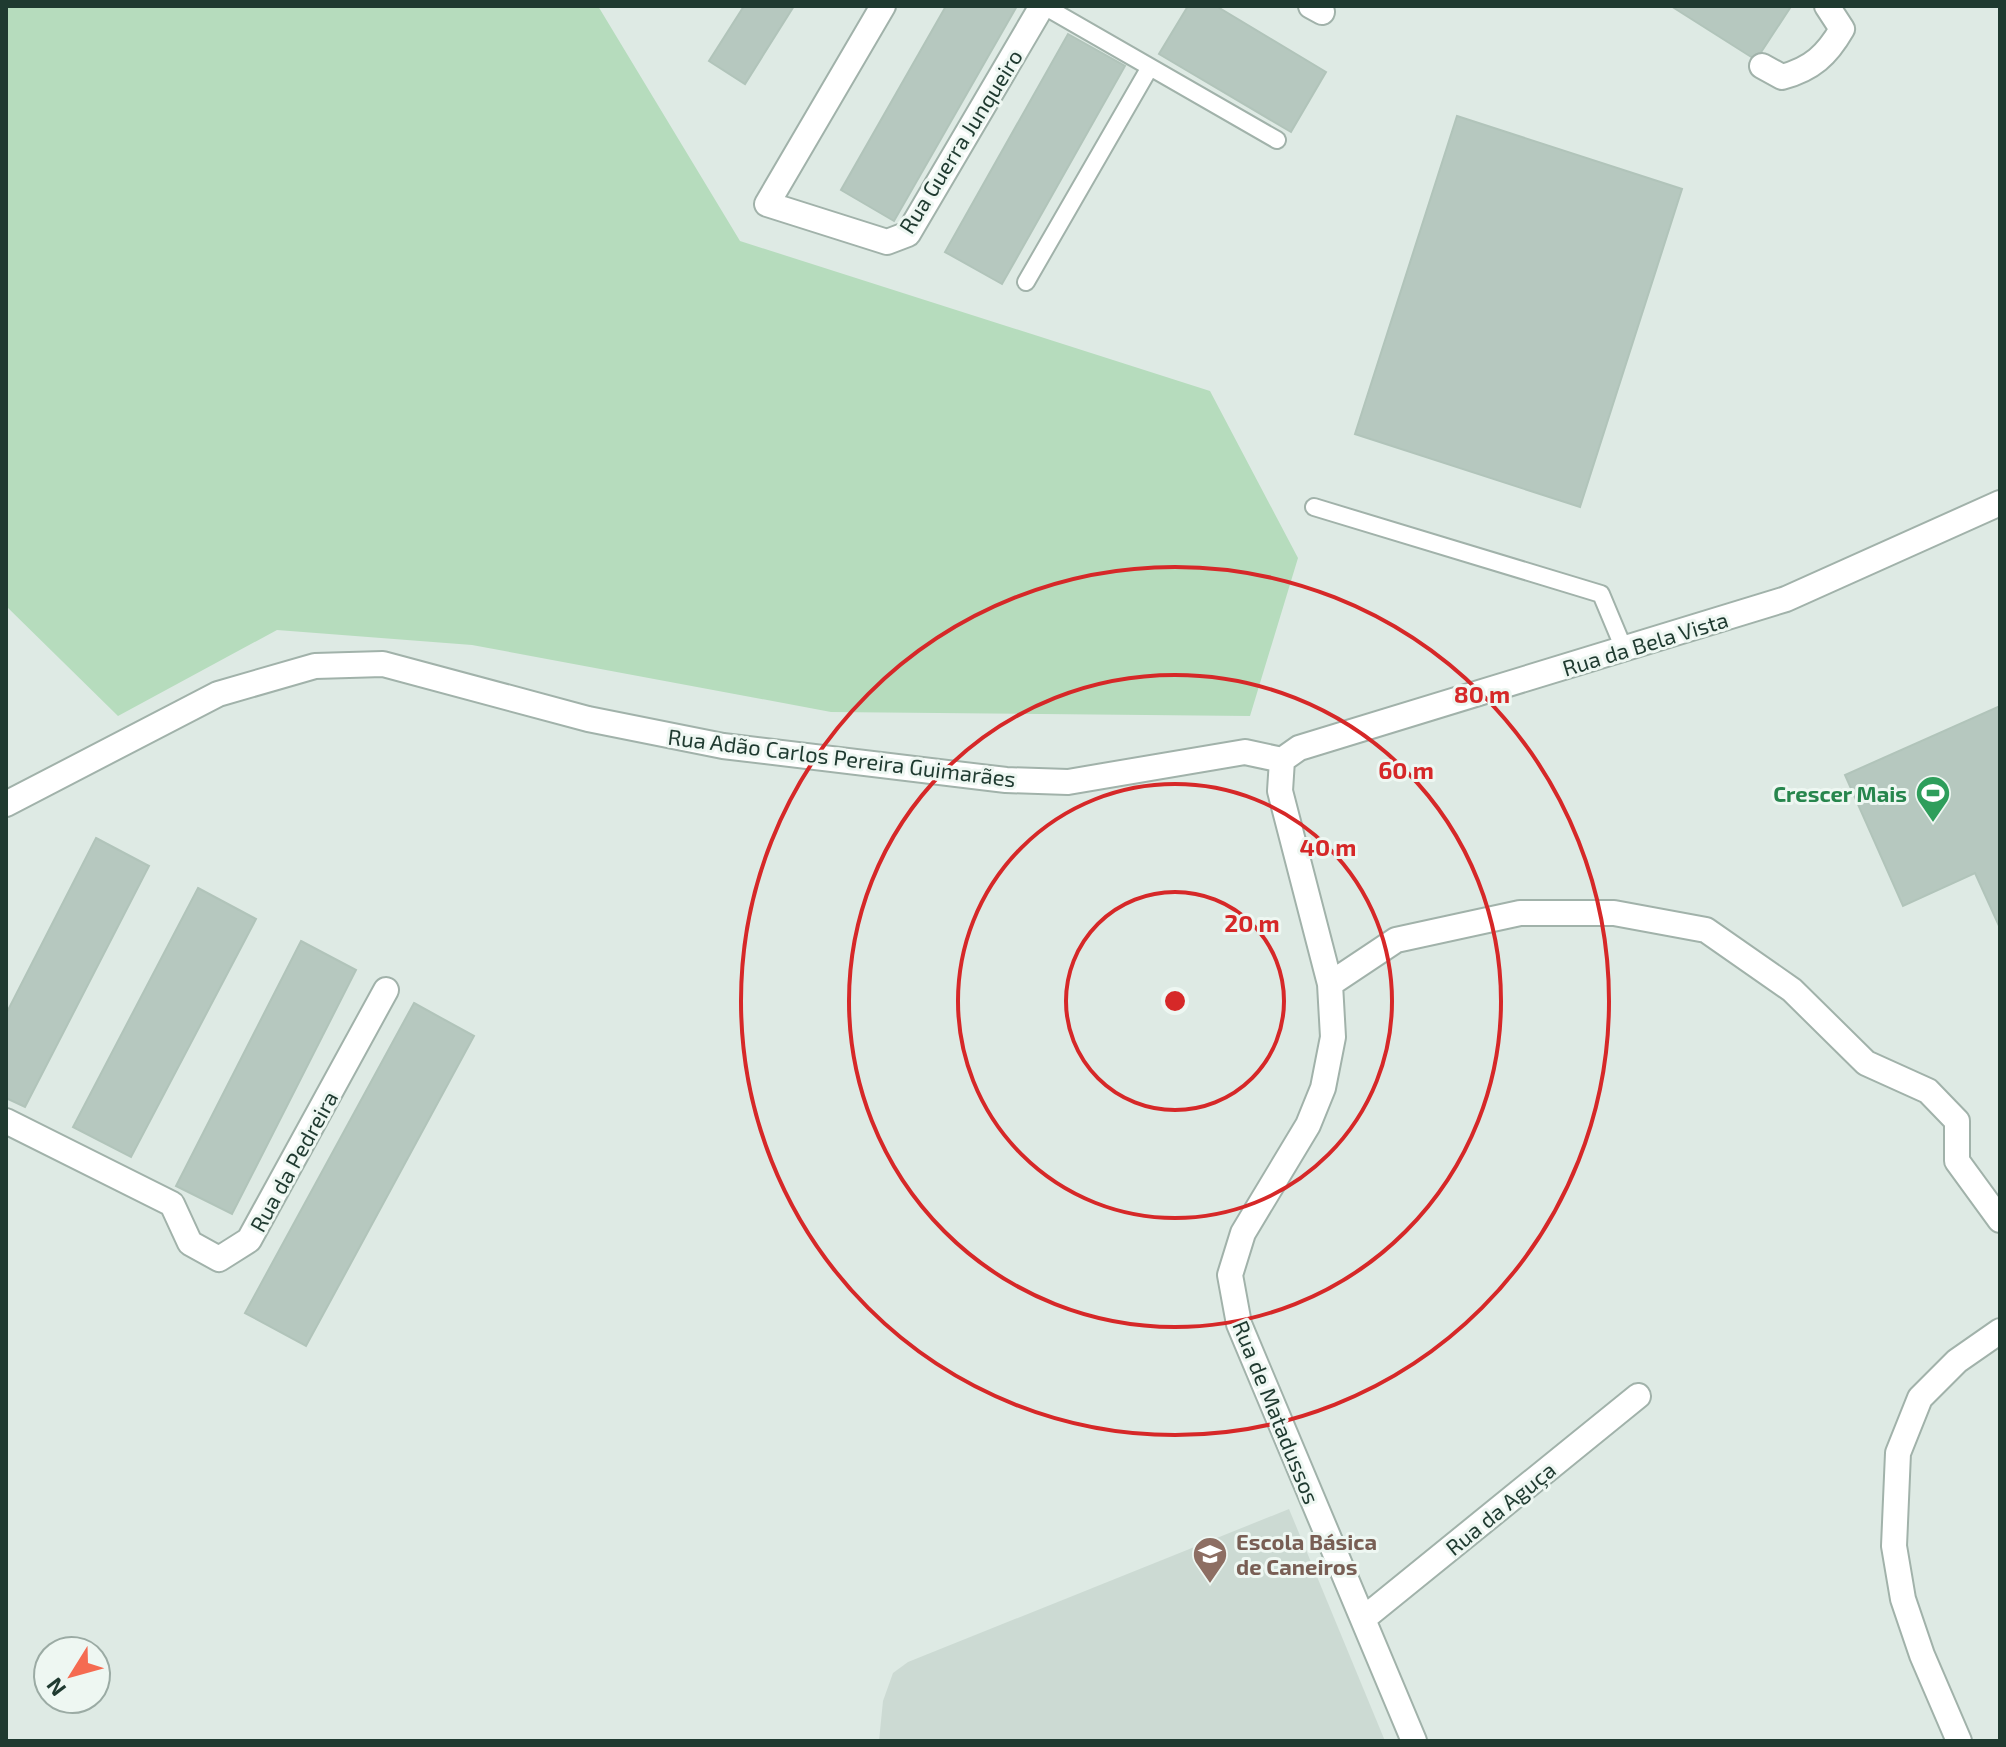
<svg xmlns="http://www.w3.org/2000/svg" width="2006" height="1747" font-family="'Exo 2',sans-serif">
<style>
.built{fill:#ccdad3}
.green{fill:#b6dcbd}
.building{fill:#b6c8bf;stroke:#b1c4ba;stroke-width:2}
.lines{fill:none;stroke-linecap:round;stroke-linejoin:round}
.service-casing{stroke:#a1b2aa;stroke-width:20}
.minor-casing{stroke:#a1b2aa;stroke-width:28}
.tertiary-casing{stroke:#a1b2aa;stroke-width:28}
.service{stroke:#fff;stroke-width:16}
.minor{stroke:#fff;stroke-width:24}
.tertiary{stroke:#fff;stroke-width:24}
.ring{fill:none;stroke:#d62828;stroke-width:4}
.labels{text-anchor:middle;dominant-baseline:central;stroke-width:6;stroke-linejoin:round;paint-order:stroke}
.street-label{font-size:22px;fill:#1f3a30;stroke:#eef7f2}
.leisure-label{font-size:22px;font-weight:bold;fill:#27864d;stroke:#eef7f2;text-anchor:end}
.education-label{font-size:22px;font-weight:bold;fill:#785e54;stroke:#eef7f2;text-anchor:start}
.centre{fill:#d62828;stroke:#eef7f2;stroke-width:4}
.ring-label{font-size:24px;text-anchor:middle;font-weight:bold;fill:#d62828;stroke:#eef7f2;stroke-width:6;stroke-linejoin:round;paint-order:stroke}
</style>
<rect width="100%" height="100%" fill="#deeae4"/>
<!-- built -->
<path class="built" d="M 1289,1509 L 1385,1741 L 879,1741 L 883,1701 L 893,1673 L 908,1662 Z"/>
<!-- green -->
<path class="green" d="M 6,6 L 598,6 L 740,241 L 1210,391 L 1298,558 L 1250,716 L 831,712 L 472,645 L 277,630 L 118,716 L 6,606 Z"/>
<!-- building -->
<path class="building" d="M 744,6 L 794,6 L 745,84 L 709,61 Z
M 946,6 L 1017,6 L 894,221 L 841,190 Z
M 1188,6 L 1216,6 L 1326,72 L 1291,132 L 1159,54 Z
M 1671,6 L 1787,6 L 1790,8 L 1756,60 Z
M 1068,34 L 1125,66 L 1002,284 L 945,252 Z
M 1457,116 L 1682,189 L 1580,507 L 1355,434 Z
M 2000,706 L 2000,928 L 1975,873 L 1903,906 L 1845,775 Z
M 96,838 L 149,866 L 25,1107 L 6,1098 L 6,1014 Z
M 198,888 L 256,919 L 131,1157 L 73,1127 Z
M 301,941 L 356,970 L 232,1214 L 176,1186 Z
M 414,1003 L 474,1036 L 306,1346 L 245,1313 Z"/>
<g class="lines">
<!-- service casing -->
<g class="service-casing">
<path id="service" d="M 1044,6 L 1277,140
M 1026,282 L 1150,67
M 1314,507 L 1601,594 L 1624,649"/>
</g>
<!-- minor casing -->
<g class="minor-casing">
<path id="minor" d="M 883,6 L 767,204 L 887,242 L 908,234 L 1042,6
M 1311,6 L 1322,12
M 1762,66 L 1782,77 C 1812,69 1827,55 1842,29 L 1827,6
M 1282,760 L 1280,791 L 1330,984 L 1333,1037 L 1323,1088 L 1308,1125 L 1243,1233 L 1230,1275 L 1239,1324 L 1414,1741
M 1282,760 L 1299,748 L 1786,599 L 2000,503
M 6,804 L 218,694 L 315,666 L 383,664 L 588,719 L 723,746 L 1006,780 L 1068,782 L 1245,752 L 1282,760
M 1330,984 L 1396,940 L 1520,913 L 1614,913 L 1706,930 L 1792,990 L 1866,1063 L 1928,1091 L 1957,1121 L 1957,1161 L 2000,1220
M 1363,1619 L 1638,1396
M 1959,1741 L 1922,1655 L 1903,1599 L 1894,1546 L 1898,1453 L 1920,1398 L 1957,1361 L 2000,1331"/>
</g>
<!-- tertiary casing -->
<g class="tertiary-casing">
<path id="tertiary" d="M 6,1121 L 172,1204 L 190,1243 L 219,1259 L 249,1240 L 386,990"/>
</g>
<!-- service -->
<use href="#service" class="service"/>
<!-- minor -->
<use href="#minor" class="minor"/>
<!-- tertiary -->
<use href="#tertiary" class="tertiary"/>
</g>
<!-- distance rings -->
<g class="ring">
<circle cx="1175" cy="1001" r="109"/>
<circle cx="1175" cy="1001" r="217"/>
<circle cx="1175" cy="1001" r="326"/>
<circle cx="1175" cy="1001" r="434"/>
</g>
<!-- icons -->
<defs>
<g id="stadium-pin" transform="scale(1.8)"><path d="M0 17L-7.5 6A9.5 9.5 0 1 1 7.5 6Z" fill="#2e9e5b" stroke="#eef7f2"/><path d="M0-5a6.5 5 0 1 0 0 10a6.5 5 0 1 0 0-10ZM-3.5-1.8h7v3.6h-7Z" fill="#fff"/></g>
<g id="school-pin" transform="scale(1.8)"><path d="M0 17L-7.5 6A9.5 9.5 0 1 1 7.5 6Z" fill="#8d6e63" stroke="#eef7f2"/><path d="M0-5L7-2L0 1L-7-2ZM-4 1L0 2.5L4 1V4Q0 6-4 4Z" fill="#fff"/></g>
</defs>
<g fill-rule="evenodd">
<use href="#stadium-pin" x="1933" y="793"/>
<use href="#school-pin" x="1210" y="1554"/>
</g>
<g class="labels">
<!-- street labels -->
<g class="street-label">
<text transform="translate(960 141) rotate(-58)">Rua Guerra Junqueiro</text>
<text transform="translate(1645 643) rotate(-17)">Rua da Bela Vista</text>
<text transform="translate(842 757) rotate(7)">Rua Adão Carlos Pereira Guimarães</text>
<text transform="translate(293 1161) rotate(-61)">Rua da Pedreira</text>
<text transform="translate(1277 1412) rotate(68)">Rua de Matadussos</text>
<text transform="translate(1500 1508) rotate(-39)">Rua da Aguça</text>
</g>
<!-- leisure labels -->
<g class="leisure-label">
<text x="1907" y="793">Crescer Mais</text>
</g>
<!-- education labels -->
<g class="education-label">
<text x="1236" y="1541">Escola Básica<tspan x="1236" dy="25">de Caneiros</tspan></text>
</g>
</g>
<circle cx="1175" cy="1001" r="12" class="centre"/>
<g class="ring-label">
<text x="1482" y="703">80 m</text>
<text x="1406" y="779">60 m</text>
<text x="1328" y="856">40 m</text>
<text x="1252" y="932">20 m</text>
</g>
<!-- border -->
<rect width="2006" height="1747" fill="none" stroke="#1f3a30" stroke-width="16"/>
<!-- north arrow -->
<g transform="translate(72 1675) rotate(233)"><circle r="38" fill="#eef7f2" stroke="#9baba4" stroke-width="2"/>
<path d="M0-6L14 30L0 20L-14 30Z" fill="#f56b51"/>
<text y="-12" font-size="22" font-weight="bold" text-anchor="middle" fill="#1f3a30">N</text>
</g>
</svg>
